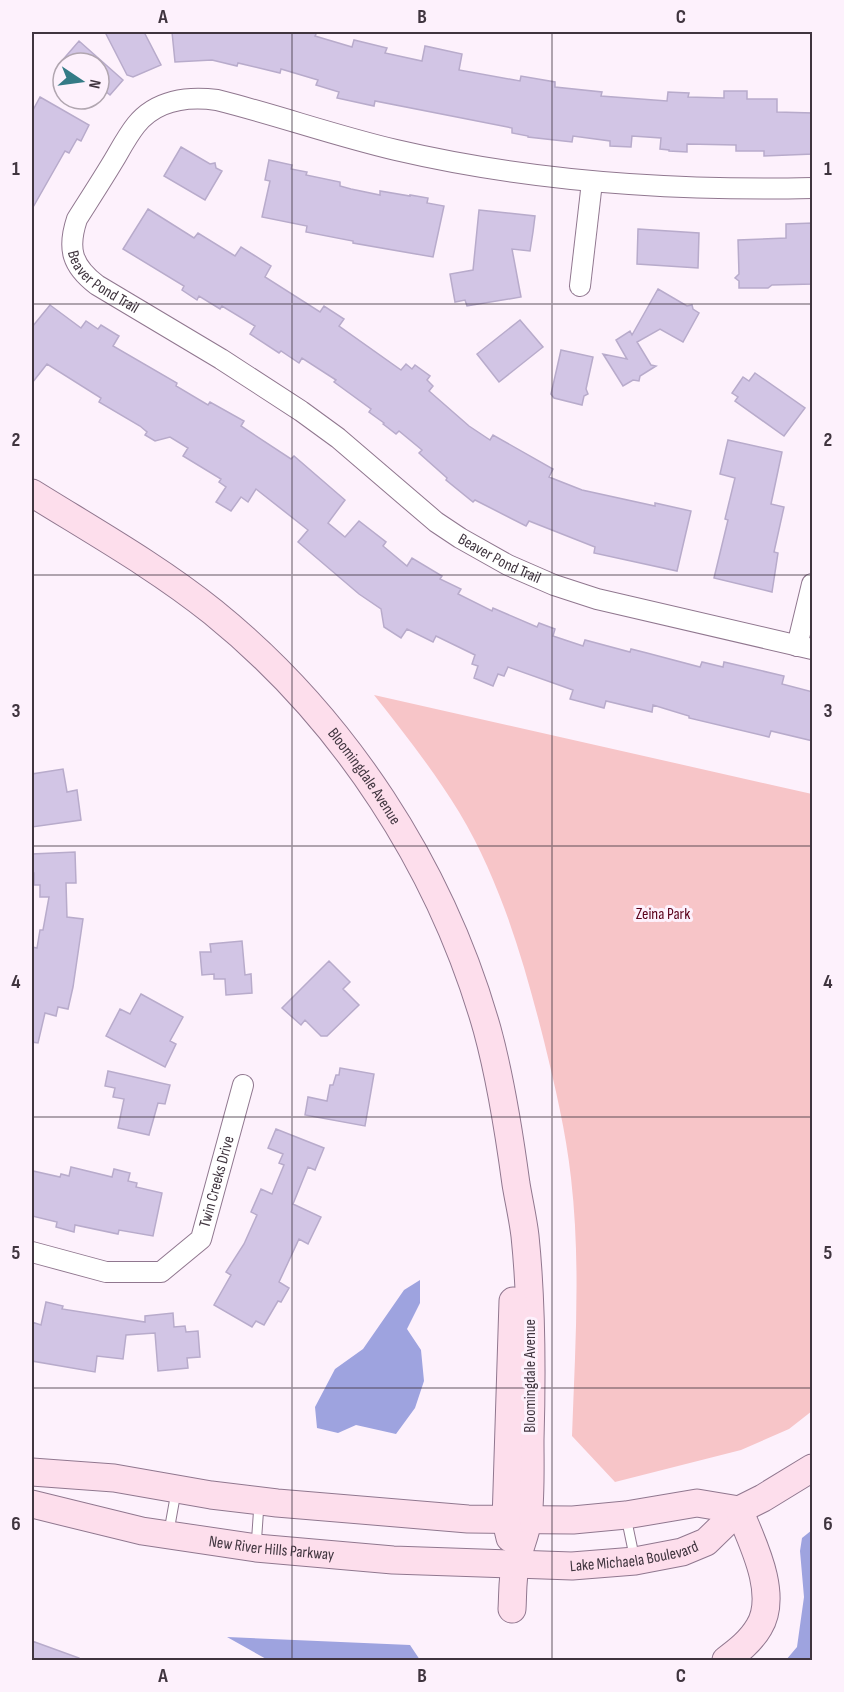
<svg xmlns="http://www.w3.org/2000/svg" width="844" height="1692" font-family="'Sofia Sans Condensed',sans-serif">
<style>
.green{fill:#f7c5c8}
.water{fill:#9ea3df}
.building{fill:#d2c5e5;stroke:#b8abcb;stroke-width:1.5}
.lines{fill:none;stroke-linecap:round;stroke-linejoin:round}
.lane-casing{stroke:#90778f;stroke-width:11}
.street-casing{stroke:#90778f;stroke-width:22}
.secondary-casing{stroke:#90778f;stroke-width:29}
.lane{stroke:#fff;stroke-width:9}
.street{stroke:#fff;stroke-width:20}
.secondary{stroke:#fddeec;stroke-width:27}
.grid{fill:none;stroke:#40353f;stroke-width:1.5;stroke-opacity:0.55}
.labels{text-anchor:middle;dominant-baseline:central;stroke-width:6;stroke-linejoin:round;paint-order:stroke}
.street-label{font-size:16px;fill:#40353f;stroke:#fdf1fc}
.park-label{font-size:16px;fill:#590119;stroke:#fdf1fc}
.neatline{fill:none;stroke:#40353f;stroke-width:2}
.grid-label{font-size:20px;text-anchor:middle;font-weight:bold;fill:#40353f}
</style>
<rect width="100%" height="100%" fill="#fdf1fc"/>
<!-- green -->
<path class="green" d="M 374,695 L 812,794 L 812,1411 L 789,1429 L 741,1450 L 615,1482 L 572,1436 C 575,1351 581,1264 571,1178 C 566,1132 555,1086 544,1041 C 524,962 501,882 459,812 C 434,771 404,733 374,695 Z"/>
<!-- water -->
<path class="water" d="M 420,1280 L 420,1303 L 407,1329 L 421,1350 L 424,1381 L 415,1408 L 396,1434 L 356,1425 L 338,1433 L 317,1428 L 315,1407 L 335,1369 L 363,1349 L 404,1290 Z
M 812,1530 L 812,1660 L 786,1660 L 797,1647 L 804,1597 L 800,1551 L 802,1538 Z
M 227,1637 L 410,1645 L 420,1660 L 268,1660 Z"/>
<!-- building -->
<path class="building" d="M 105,32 L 144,32 L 161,65 L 133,77 L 127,75 Z
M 172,32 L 317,32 L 315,36 L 352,47 L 354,40 L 387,48 L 385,53 L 422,61 L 425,46 L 462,54 L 459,70 L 520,81 L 521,76 L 555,82 L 555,87 L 602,92 L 601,96 L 667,101 L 668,92 L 689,93 L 688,97 L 724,98 L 724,91 L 747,91 L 747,99 L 777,99 L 777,112 L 813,113 L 813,154 L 764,156 L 764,151 L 736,151 L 736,145 L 687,144 L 687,152 L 669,151 L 669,150 L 660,149 L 661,138 L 632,136 L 631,147 L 610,146 L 610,141 L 573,136 L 572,142 L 528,137 L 528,136 L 512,133 L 512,128 L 375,101 L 374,106 L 337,98 L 339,92 L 316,85 L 318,80 L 281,69 L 280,73 L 238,63 L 237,66 L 212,60 L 175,62 Z
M 79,41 L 123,80 L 110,95 L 99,86 L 99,63 L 60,63 Z
M 40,97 L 89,125 L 81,141 L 77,139 L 69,153 L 65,151 L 32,209 L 32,112 Z
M 181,147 L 210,164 L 215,163 L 216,168 L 222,171 L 205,200 L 164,176 Z
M 269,160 L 292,165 L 291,169 L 307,172 L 306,175 L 340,182 L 340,186 L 351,189 L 380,195 L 380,191 L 410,196 L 410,195 L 428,198 L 427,203 L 444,206 L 433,257 L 353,243 L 353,241 L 306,232 L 307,226 L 262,217 L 270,181 L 265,180 Z
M 148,209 L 194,238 L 198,233 L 235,256 L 241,247 L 271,266 L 265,277 L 320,312 L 324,306 L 344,319 L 339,326 L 401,370 L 406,364 L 412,369 L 415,365 L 430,376 L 427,380 L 433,386 L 429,391 L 469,426 L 490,440 L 493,435 L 553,469 L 549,477 L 582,490 L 655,506 L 655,503 L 691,511 L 677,571 L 594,553 L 595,547 L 529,521 L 526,526 L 475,500 L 473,502 L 446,480 L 447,478 L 419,453 L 422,450 L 399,431 L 396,434 L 383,424 L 384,423 L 369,412 L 371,409 L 334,382 L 336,380 L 302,358 L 299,363 L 281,351 L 279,353 L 250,334 L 255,326 L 222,306 L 220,309 L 199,296 L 197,300 L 182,290 L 184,286 L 123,249 Z
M 479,210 L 535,216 L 533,232 L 530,251 L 512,249 L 521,297 L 467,306 L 465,300 L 455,302 L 450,274 L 473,270 Z
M 813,223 L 813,284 L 772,285 L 768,288 L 739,288 L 739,281 L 735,278 L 739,274 L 738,240 L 786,238 L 786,224 Z
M 638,229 L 699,233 L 698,268 L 637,264 Z
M 658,289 L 687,306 L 692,305 L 693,309 L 699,313 L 683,342 L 660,329 L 637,342 L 651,365 L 656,366 L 640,376 L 639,381 L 633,380 L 623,386 L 603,354 L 627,359 L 616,340 L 630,331 L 632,335 Z
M 50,305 L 81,328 L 86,321 L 98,329 L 101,325 L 119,336 L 113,346 L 177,383 L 176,386 L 208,405 L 210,402 L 244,421 L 241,426 L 291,459 L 294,456 L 345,500 L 328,523 L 345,537 L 359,521 L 386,542 L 383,546 L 407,566 L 412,558 L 442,576 L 440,579 L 461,589 L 458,594 L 492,611 L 493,608 L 537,627 L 539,623 L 555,629 L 553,636 L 583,646 L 585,640 L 630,652 L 631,649 L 647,653 L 700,667 L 702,662 L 723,667 L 724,662 L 784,676 L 782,684 L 813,692 L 813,741 L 771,731 L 769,737 L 689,718 L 689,716 L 653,705 L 652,712 L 606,701 L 604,708 L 570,699 L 573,690 L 508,667 L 504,676 L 498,674 L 493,686 L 474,678 L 478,666 L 472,664 L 475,655 L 436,636 L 433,642 L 407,629 L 401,638 L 384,627 L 381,609 L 359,594 L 298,542 L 308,530 L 256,489 L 248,502 L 241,497 L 231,511 L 216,502 L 226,487 L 219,482 L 221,479 L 183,456 L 188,448 L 170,437 L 155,441 L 145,435 L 147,432 L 140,426 L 99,402 L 101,398 L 47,364 L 32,383 L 32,327 Z
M 520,320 L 543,347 L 499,382 L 477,354 Z
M 561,350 L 593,357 L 586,389 L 588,394 L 584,396 L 582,405 L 554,398 L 551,394 Z
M 755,373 L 805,408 L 784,436 L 735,401 L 738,397 L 732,393 L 743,377 L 749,381 Z
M 728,440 L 782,452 L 771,504 L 784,507 L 774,552 L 778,553 L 772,592 L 714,578 L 728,520 L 725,519 L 735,478 L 720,474 Z
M 63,769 L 67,792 L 77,790 L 81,820 L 32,827 L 32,774 Z
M 75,852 L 76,883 L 66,883 L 67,917 L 83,919 L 73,987 L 68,1009 L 58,1007 L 56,1016 L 45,1013 L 38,1043 L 32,1042 L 32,947 L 37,948 L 40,930 L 43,930 L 49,897 L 40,897 L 40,885 L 34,885 L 34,873 L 32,873 L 32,854 Z
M 242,941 L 245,975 L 251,974 L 252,993 L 226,995 L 225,979 L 214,979 L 214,974 L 202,975 L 200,952 L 211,952 L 210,944 Z
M 329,961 L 350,982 L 343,989 L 359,1005 L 327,1036 L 321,1036 L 305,1020 L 301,1025 L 282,1008 Z
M 141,994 L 183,1017 L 170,1041 L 176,1044 L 165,1067 L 106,1036 L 120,1009 L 130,1014 Z
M 340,1068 L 374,1074 L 365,1126 L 305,1115 L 308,1097 L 327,1101 L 330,1085 L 333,1085 L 336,1075 L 339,1075 Z
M 108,1071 L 170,1085 L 165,1104 L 158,1103 L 149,1135 L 118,1128 L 124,1099 L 113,1097 L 115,1088 L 105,1086 Z
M 276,1129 L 324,1148 L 315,1170 L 308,1167 L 293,1204 L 321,1217 L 308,1244 L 299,1239 L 279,1282 L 289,1288 L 281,1302 L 278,1301 L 264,1325 L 256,1321 L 252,1327 L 214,1305 L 231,1275 L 226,1272 L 244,1244 L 257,1215 L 251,1212 L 261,1189 L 272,1194 L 284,1165 L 279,1163 L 283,1154 L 268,1148 Z
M 71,1167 L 112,1177 L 114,1169 L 130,1173 L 128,1181 L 137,1183 L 136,1187 L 162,1193 L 153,1236 L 119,1230 L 118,1234 L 75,1225 L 74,1232 L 56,1227 L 57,1222 L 32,1216 L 32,1179 L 33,1171 L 60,1177 L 61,1174 L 69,1176 Z
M 46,1302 L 63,1306 L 62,1309 L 145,1322 L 145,1316 L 173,1313 L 174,1327 L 185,1326 L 186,1332 L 198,1331 L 200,1357 L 187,1358 L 188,1368 L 158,1371 L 155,1333 L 126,1335 L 123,1359 L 97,1356 L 95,1372 L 32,1361 L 32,1322 L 41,1325 Z
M 32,1641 L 79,1658 L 79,1660 L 32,1660 Z"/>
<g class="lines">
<!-- lane casing -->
<g class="lane-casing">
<path id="lane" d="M 626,1517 L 635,1560
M 169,1531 L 176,1492
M 256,1547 L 259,1504"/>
</g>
<!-- street casing -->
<g class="street-casing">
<g id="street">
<path id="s1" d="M 812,188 C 673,191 533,182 396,150 C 336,136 277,115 217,100 C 188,96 156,100 136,125 C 128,135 121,148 114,160 C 102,180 89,200 77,219 C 67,249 72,266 97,285 L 221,359 L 301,411 L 338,438 L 436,522 L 460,538 L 508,565 L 554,585 L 597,599 L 812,649"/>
<path d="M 580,286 L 592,182"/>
<path d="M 797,646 L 812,584"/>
<path id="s2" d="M 32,1252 L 106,1272 L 161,1272 L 201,1239 L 243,1085"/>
</g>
</g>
<!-- secondary casing -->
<g class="secondary-casing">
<g id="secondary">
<path id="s3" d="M 32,493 C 93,531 157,567 213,612 C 344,718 441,867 487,1029 C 501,1080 509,1132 516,1184 C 519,1202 523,1219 525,1236 C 532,1304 532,1372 530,1440 C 530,1466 531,1493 528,1519 C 526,1534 519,1548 516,1563 C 512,1578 513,1594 512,1609"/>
<path d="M 32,1472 L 114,1478 L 211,1495 L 277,1503 L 468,1519 L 573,1520 L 626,1515 L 697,1503 L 739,1510"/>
<path id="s4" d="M 32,1504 L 142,1531 L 256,1548 L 393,1560 L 572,1566 L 635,1561 L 682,1552 L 706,1542 L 739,1510 L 763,1498 L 812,1468"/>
<path d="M 510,1538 L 506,1521 L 513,1301"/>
<path d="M 726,1660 C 738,1651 751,1641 759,1627 C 779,1594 752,1542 739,1510"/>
</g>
</g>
<!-- lane -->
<use href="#lane" class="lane"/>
<!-- street -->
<use href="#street" class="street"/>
<!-- secondary -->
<use href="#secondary" class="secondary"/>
</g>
<!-- grid -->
<path class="grid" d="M 292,32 L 292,1660M 552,32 L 552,1660M 32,304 L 812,304M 32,575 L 812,575M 32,846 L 812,846M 32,1117 L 812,1117M 32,1388 L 812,1388"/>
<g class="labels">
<!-- street labels -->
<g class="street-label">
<text stroke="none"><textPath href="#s1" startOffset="882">Beaver Pond Trail</textPath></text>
<text stroke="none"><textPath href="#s1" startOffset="1368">Beaver Pond Trail</textPath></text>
<text stroke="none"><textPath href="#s3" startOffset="441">Bloomingdale Avenue</textPath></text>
<text stroke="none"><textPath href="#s2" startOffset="243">Twin Creeks Drive</textPath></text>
<text transform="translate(530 1376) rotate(-90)">Bloomingdale Avenue</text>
<text stroke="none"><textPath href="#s4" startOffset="244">New River Hills Parkway</textPath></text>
<text stroke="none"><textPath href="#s4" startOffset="608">Lake Michaela Boulevard</textPath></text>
</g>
<!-- park labels -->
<g class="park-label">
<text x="663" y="914">Zeina Park</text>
</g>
</g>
<!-- border -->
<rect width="844" height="1692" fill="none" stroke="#fdf1fc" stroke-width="66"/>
<!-- north arrow -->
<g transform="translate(81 81) rotate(103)"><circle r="28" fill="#fdf1fc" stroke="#b1a6b0" stroke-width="1.5"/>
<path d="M0-4.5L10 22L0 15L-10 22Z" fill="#347b86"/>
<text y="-9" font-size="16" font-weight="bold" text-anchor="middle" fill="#40353f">N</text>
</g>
<rect x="33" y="33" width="778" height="1626" class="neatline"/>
<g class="grid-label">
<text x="163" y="23">A</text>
<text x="422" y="23">B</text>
<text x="681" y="23">C</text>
<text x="16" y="175">1</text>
<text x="828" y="175">1</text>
<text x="16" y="446">2</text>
<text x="828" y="446">2</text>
<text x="16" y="717">3</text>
<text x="828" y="717">3</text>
<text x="16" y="988">4</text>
<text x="828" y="988">4</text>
<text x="16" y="1259">5</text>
<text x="828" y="1259">5</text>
<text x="16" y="1530">6</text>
<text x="828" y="1530">6</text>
<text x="163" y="1682">A</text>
<text x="422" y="1682">B</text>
<text x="681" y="1682">C</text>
</g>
</svg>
